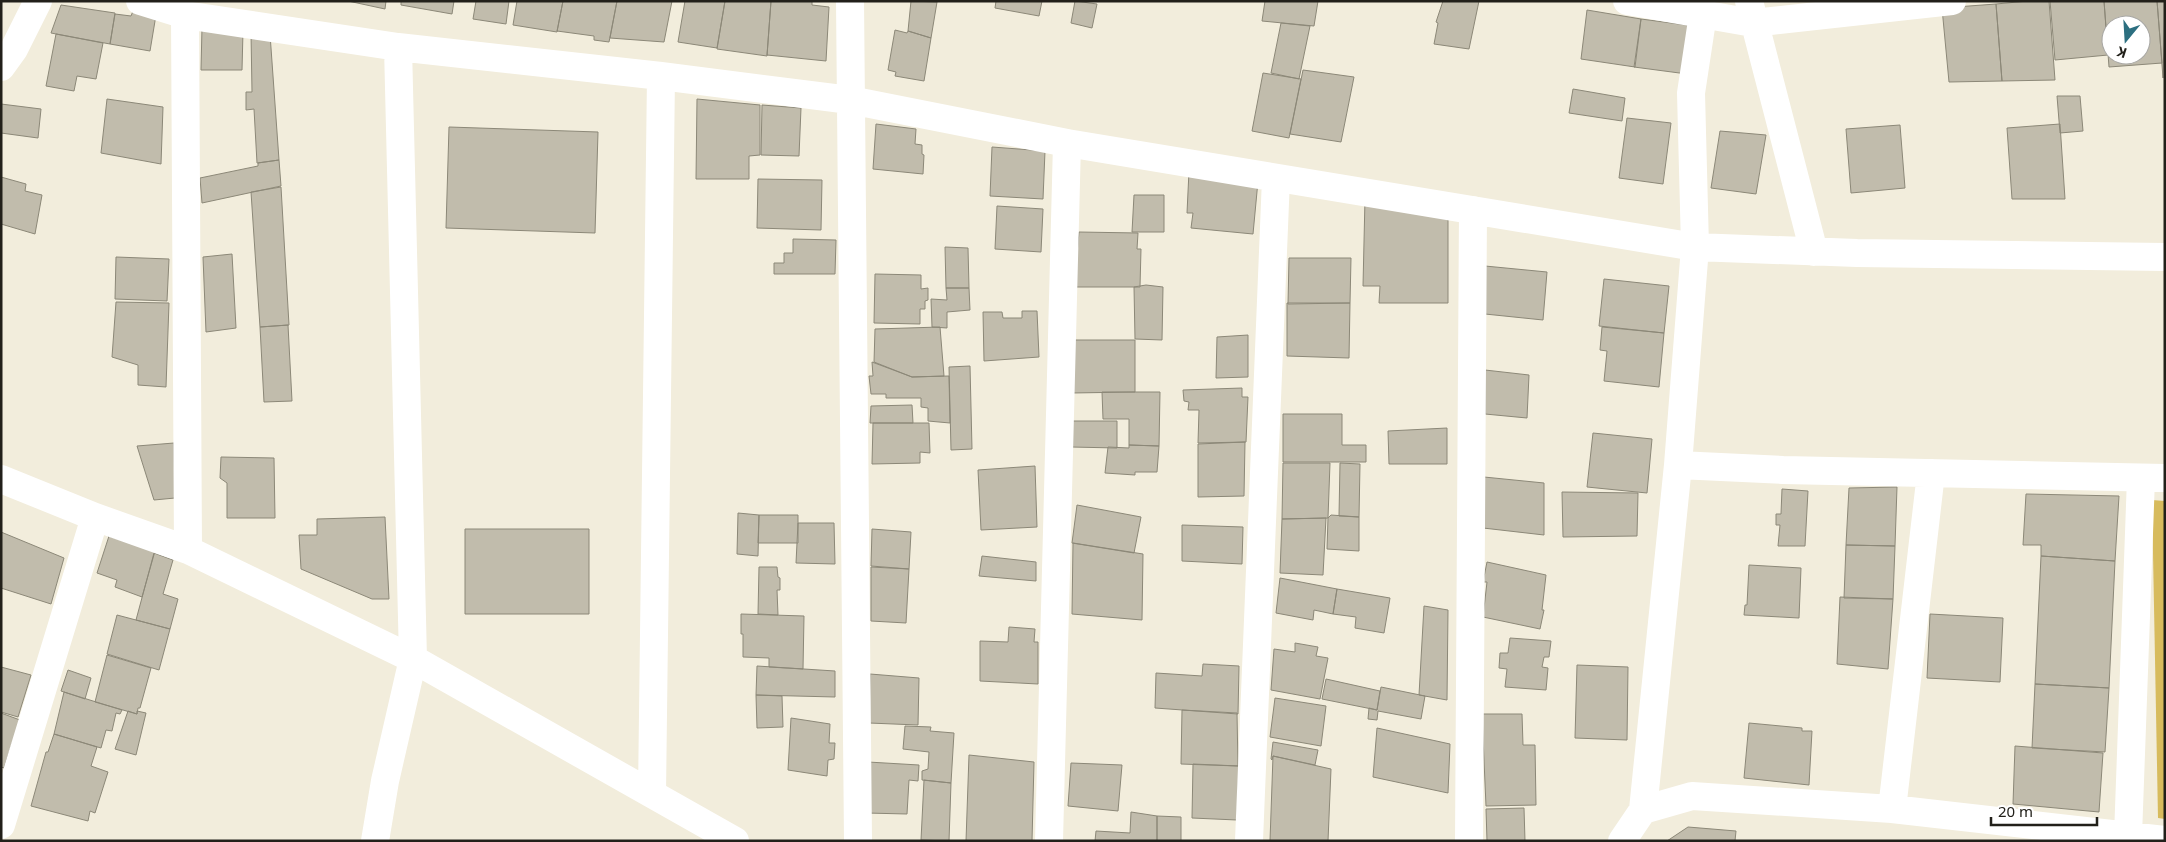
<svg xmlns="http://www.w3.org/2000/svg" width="2166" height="842" font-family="'Noto Sans',sans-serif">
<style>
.green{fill:#d7bb5d}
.building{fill:#c1bcac;stroke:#8c8878;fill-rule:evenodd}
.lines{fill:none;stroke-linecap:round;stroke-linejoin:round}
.street{stroke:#fff;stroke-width:28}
</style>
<rect width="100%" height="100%" fill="#f2eddc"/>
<!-- green -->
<path class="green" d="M 2152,500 L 2165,501 L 2165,819 L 2158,818 Z"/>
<!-- building -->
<path class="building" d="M 348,1 L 386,1 L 385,9 Z
M 401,1 L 454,1 L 452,14 L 401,5 Z
M 476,1 L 509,1 L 506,24 L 473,19 Z
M 517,1 L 563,1 L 557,32 L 513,25 Z
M 563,1 L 617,1 L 609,42 L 594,40 L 594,36 L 557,31 Z
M 617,1 L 672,1 L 664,42 L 610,38 Z
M 685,1 L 725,1 L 717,48 L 678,42 Z
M 725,1 L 771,1 L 767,56 L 717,49 Z
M 771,1 L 812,1 L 812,5 L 829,7 L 826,61 L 767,55 Z
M 911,1 L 937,2 L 931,38 L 908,31 Z
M 996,1 L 1042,1 L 1039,16 L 995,8 Z
M 1075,1 L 1097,4 L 1092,28 L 1071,23 Z
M 1265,1 L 1318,1 L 1314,26 L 1262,21 Z
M 1443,1 L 1479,1 L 1469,49 L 1434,44 L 1438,23 L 1436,22 Z
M 2028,1 L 2049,1 L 2055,80 L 2002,81 L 1996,4 Z
M 2050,1 L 2104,1 L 2108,55 L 2055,60 Z
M 2104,1 L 2157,1 L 2162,63 L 2109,67 ZM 2111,25 L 2141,25 L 2141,55 L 2111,55 Z
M 2157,1 L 2165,1 L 2163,78 L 2158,13 Z
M 1996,4 L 2002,81 L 1949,82 L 1942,8 Z
M 61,5 L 115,13 L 110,44 L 51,33 Z
M 1587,10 L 1641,19 L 1635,67 L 1581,59 Z
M 133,11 L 156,15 L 150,51 L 110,44 L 115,14 L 131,16 Z
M 1641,19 L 1694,26 L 1687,74 L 1634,67 Z
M 1281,23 L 1310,26 L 1299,79 L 1271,73 Z
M 202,27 L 243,31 L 242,70 L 201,70 Z
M 895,30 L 907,33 L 908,31 L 931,38 L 924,81 L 895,76 L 896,72 L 888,70 Z
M 251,33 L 270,34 L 279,160 L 257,163 L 254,109 L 246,110 L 246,92 L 252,92 Z
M 56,34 L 103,43 L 96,79 L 77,76 L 74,91 L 46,86 Z
M 1303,70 L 1354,77 L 1341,142 L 1290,134 Z
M 1263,73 L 1301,79 L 1289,138 L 1252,131 Z
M 1573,89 L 1625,98 L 1622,121 L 1569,113 Z
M 2057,96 L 2080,96 L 2083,131 L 2060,133 Z
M 107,99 L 163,107 L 161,164 L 101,153 Z
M 697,99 L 760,105 L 760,155 L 749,156 L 749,179 L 696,179 Z
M 1,104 L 41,109 L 38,138 L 1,133 Z
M 762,105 L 801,108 L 799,156 L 761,155 Z
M 1627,118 L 1671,123 L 1663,184 L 1619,178 Z
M 876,124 L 916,129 L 915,144 L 922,145 L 922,154 L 924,155 L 923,174 L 873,169 Z
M 2060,124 L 2065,199 L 2012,199 L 2007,128 Z
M 1900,125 L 1905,188 L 1851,193 L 1846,129 Z
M 449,127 L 598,132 L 595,233 L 446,228 Z
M 1720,131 L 1766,135 L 1756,194 L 1711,188 Z
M 992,147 L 1045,151 L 1043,199 L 990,196 Z
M 279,160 L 281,186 L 202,203 L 200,178 L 258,166 L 258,163 Z
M 1189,171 L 1258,181 L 1253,234 L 1191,228 L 1193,213 L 1187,213 Z
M 1,177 L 26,184 L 25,191 L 42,195 L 35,234 L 1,224 Z
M 758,179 L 822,180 L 821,230 L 757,228 Z
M 281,187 L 289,325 L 260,327 L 251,192 Z
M 1134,195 L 1164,195 L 1164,232 L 1132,232 Z
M 1365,198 L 1448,211 L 1448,303 L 1379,303 L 1380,286 L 1363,286 Z
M 997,206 L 1043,209 L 1041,252 L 995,249 Z
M 1079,232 L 1138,233 L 1137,249 L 1141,249 L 1140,287 L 1074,287 Z
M 793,239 L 836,240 L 835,274 L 774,274 L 774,263 L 784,263 L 784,253 L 793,253 Z
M 945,247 L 968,248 L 969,288 L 946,288 Z
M 232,254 L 236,328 L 206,332 L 203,257 Z
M 116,257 L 169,259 L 167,301 L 115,299 Z
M 1289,258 L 1351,258 L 1350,303 L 1288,304 Z
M 1485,266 L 1547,272 L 1543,320 L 1485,314 Z
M 875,274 L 921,275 L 921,289 L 928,288 L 928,300 L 925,301 L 925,309 L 920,309 L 920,324 L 874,323 Z
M 1604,279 L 1669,286 L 1664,333 L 1599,326 Z
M 1146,285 L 1163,287 L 1162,340 L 1135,339 L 1134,287 Z
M 946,288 L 969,288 L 970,310 L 947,312 L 947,328 L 932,327 L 931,299 L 947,300 Z
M 116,302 L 169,303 L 166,387 L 138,385 L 138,365 L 112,357 Z
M 1287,303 L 1350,303 L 1349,358 L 1287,356 Z
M 1022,311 L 1037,311 L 1039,357 L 984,361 L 983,312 L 1002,312 L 1003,318 L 1022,318 Z
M 288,325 L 292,401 L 264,402 L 260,327 Z
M 940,327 L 944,376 L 912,377 L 874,362 L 875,329 Z
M 1602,327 L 1664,333 L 1659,387 L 1604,381 L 1607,351 L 1600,350 Z
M 1248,335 L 1248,377 L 1216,378 L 1217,337 Z
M 1074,340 L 1135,340 L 1135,392 L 1072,393 Z
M 872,362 L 912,377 L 949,376 L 950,423 L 928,421 L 928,408 L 921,407 L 921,398 L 886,398 L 886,394 L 871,394 L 869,376 L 873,376 Z
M 970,366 L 972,449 L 951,450 L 949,367 Z
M 1485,370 L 1529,375 L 1527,418 L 1485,414 Z
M 1242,388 L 1242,397 L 1248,397 L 1246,442 L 1198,443 L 1199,410 L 1188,410 L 1189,402 L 1184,401 L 1183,390 Z
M 1102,392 L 1160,392 L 1159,446 L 1129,445 L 1129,419 L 1103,419 Z
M 912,405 L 913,423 L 870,423 L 871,406 Z
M 1283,414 L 1342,414 L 1342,445 L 1366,445 L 1366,462 L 1283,462 Z
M 1072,421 L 1117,421 L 1117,448 L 1071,447 Z
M 873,423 L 929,423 L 930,453 L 920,452 L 920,463 L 872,464 Z
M 1447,428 L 1447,464 L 1389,464 L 1388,431 Z
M 1593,433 L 1652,439 L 1647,493 L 1587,487 Z
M 1245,442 L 1244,496 L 1198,497 L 1198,444 Z
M 174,443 L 175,498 L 154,500 L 137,446 Z
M 1129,445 L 1159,446 L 1157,472 L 1135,472 L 1135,475 L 1105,473 L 1108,447 L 1129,448 Z
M 221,457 L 274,458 L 275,518 L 227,518 L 227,483 L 220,478 Z
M 1283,463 L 1330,463 L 1328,518 L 1282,519 Z
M 1340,463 L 1360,464 L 1359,517 L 1339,516 Z
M 1035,466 L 1037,527 L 981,530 L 978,470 Z
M 1484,477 L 1544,483 L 1544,535 L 1483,528 Z
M 1897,487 L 1895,546 L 1846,545 L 1849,488 Z
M 1782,489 L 1808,491 L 1805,546 L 1778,546 L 1780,525 L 1776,525 L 1776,514 L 1781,514 Z
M 1562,492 L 1638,493 L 1637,536 L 1563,537 Z
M 2026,494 L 2119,496 L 2115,561 L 2041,556 L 2041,545 L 2023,545 Z
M 1077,505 L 1141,517 L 1134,553 L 1072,543 Z
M 738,513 L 759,515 L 758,556 L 737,554 Z
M 759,515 L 798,515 L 798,543 L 758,543 Z
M 1331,515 L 1359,517 L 1359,551 L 1327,549 L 1328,518 Z
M 385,517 L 389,599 L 372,599 L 301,569 L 299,535 L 317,535 L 317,519 Z
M 1326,518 L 1323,575 L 1280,573 L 1282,519 Z
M 798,523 L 834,523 L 835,564 L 796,563 Z
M 1182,525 L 1243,527 L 1242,564 L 1182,561 Z
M 465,529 L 589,529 L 589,614 L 465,614 Z
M 872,529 L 911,532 L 909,569 L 871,566 Z
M 1,532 L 64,558 L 51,604 L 1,588 Z
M 109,536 L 155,551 L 142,597 L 115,587 L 117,580 L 97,573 Z
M 1073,543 L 1143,554 L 1142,620 L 1072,614 Z
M 1846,545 L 1895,546 L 1893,599 L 1844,598 Z
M 154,553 L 173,560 L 163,594 L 178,599 L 170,629 L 136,620 Z
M 982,556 L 1036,562 L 1036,581 L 979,576 Z
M 2041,556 L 2115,561 L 2109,688 L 2035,684 Z
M 1487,562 L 1546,575 L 1542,610 L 1544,610 L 1540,629 L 1483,617 L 1487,582 L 1483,582 Z
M 1749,565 L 1801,568 L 1799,618 L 1744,615 L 1745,605 L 1747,605 Z
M 759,567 L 777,567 L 778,577 L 780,578 L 780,590 L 777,590 L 778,615 L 758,614 Z
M 871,567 L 909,569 L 906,623 L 871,621 Z
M 1280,578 L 1337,589 L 1333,614 L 1314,610 L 1313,620 L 1276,613 Z
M 1337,589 L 1390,598 L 1384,633 L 1355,628 L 1356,617 L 1333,614 Z
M 1840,597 L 1893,599 L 1888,669 L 1837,664 Z
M 1424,606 L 1448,610 L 1447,700 L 1419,695 Z
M 741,614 L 804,616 L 803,669 L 769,667 L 769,658 L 743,657 L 743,634 L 741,634 Z
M 1930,614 L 2003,618 L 2000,682 L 1927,678 Z
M 117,615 L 170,629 L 159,670 L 107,654 Z
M 1009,627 L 1035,629 L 1034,642 L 1038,642 L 1038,684 L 980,681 L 980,641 L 1008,642 Z
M 1510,638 L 1551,641 L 1549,657 L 1544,657 L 1542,667 L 1548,668 L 1546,690 L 1505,687 L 1507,669 L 1499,668 L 1500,653 L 1508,653 Z
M 1295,643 L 1318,647 L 1316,656 L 1328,658 L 1320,699 L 1271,690 L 1274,649 L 1295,652 Z
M 107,655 L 151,668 L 140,708 L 138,708 L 137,714 L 95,702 Z
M 1203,664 L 1239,666 L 1238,714 L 1155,708 L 1156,673 L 1202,676 Z
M 1577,665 L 1628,667 L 1627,740 L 1575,738 Z
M 757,666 L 835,671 L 835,697 L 756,695 Z
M 1,667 L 31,675 L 18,717 L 1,712 Z
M 68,670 L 91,678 L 85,699 L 61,691 Z
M 870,674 L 919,678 L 918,725 L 869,723 Z
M 1326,679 L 1380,691 L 1377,710 L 1322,699 Z
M 2035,684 L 2109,688 L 2105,752 L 2032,748 Z
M 1381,687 L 1425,696 L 1421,719 L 1378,711 L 1377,720 L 1368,719 L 1369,708 L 1377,710 Z
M 64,692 L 122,710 L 120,714 L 116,713 L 112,731 L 106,730 L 101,748 L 54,734 Z
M 756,695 L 782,696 L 783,727 L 757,728 Z
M 1275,698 L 1326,706 L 1321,746 L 1270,737 Z
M 1182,710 L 1237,713 L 1238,766 L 1181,764 Z
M 128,711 L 137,714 L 137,711 L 146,713 L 136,755 L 115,749 Z
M 1,713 L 20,720 L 4,768 L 1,767 Z
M 1482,714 L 1522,714 L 1523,745 L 1535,745 L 1536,805 L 1486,806 Z
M 791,718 L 830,724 L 829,743 L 835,743 L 834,759 L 828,760 L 827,776 L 788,770 Z
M 1749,723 L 1802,728 L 1802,731 L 1812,731 L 1809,785 L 1744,778 Z
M 905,726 L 931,727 L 930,731 L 954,733 L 951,783 L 922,780 L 922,771 L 928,769 L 929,752 L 903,749 Z
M 1377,728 L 1450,744 L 1448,793 L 1373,777 Z
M 54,734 L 97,747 L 91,766 L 108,772 L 95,813 L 90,811 L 88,821 L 31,806 L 46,752 L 48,752 Z
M 1273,742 L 1318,750 L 1315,765 L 1273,756 L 1272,760 L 1271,759 Z
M 2015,746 L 2103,753 L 2099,812 L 2013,804 Z
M 969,755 L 1034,762 L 1032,841 L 966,841 Z
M 1273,756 L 1331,769 L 1328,841 L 1270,841 Z
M 868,762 L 919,765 L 918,781 L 909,780 L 907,814 L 866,813 Z
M 1071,763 L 1122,765 L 1118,811 L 1068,806 Z
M 1193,764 L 1239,766 L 1237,820 L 1192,818 Z
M 924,780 L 951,783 L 949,841 L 921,840 Z
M 1524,808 L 1525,841 L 1487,841 L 1486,809 Z
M 1131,812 L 1157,816 L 1157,841 L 1095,841 L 1096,831 L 1130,833 Z
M 1157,816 L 1181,817 L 1181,841 L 1157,841 Z
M 1688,827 L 1736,831 L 1735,841 L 1667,841 Z"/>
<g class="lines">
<!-- street -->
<path class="street" d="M 140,1 L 185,15 L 398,47 L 661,76 L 850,100 L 1067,143 L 1695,247 L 1857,253 L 2165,257
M 850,1 L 858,841
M 1627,1 L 1753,23 L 1952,1
M 1749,1 L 1814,252
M 185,15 L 188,550
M 1,67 L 14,49 L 38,1
M 1678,465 L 1695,247 L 1691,93 L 1703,14
M 1,479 L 95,517 L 188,550 L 413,659 L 735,841
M 652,794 L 661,76
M 1892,809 L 2165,840
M 1643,810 L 1678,465 L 1783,470 L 2165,478
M 1,825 L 95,517
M 2128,836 L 2141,478
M 375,841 L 385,781 L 413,659 L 398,47
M 1049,841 L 1067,143
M 1249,841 L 1276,178
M 1469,841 L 1473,210
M 1622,841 L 1643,810 L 1692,796 L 1892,809 L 1931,473"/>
</g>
<!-- border -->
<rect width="2166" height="842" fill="none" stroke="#22201a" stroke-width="5"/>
<!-- north arrow -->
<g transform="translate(2126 40) rotate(198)"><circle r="24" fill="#ffffff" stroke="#a7a6a3"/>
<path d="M0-4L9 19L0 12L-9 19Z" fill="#2c6f80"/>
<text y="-8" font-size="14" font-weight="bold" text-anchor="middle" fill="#22201a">K</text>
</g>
<!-- scale -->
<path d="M1991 817v8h106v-8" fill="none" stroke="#22201a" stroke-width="2.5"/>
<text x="1998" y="817" font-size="15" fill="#22201a" stroke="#ffffff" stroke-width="4" paint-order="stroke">20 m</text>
</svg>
